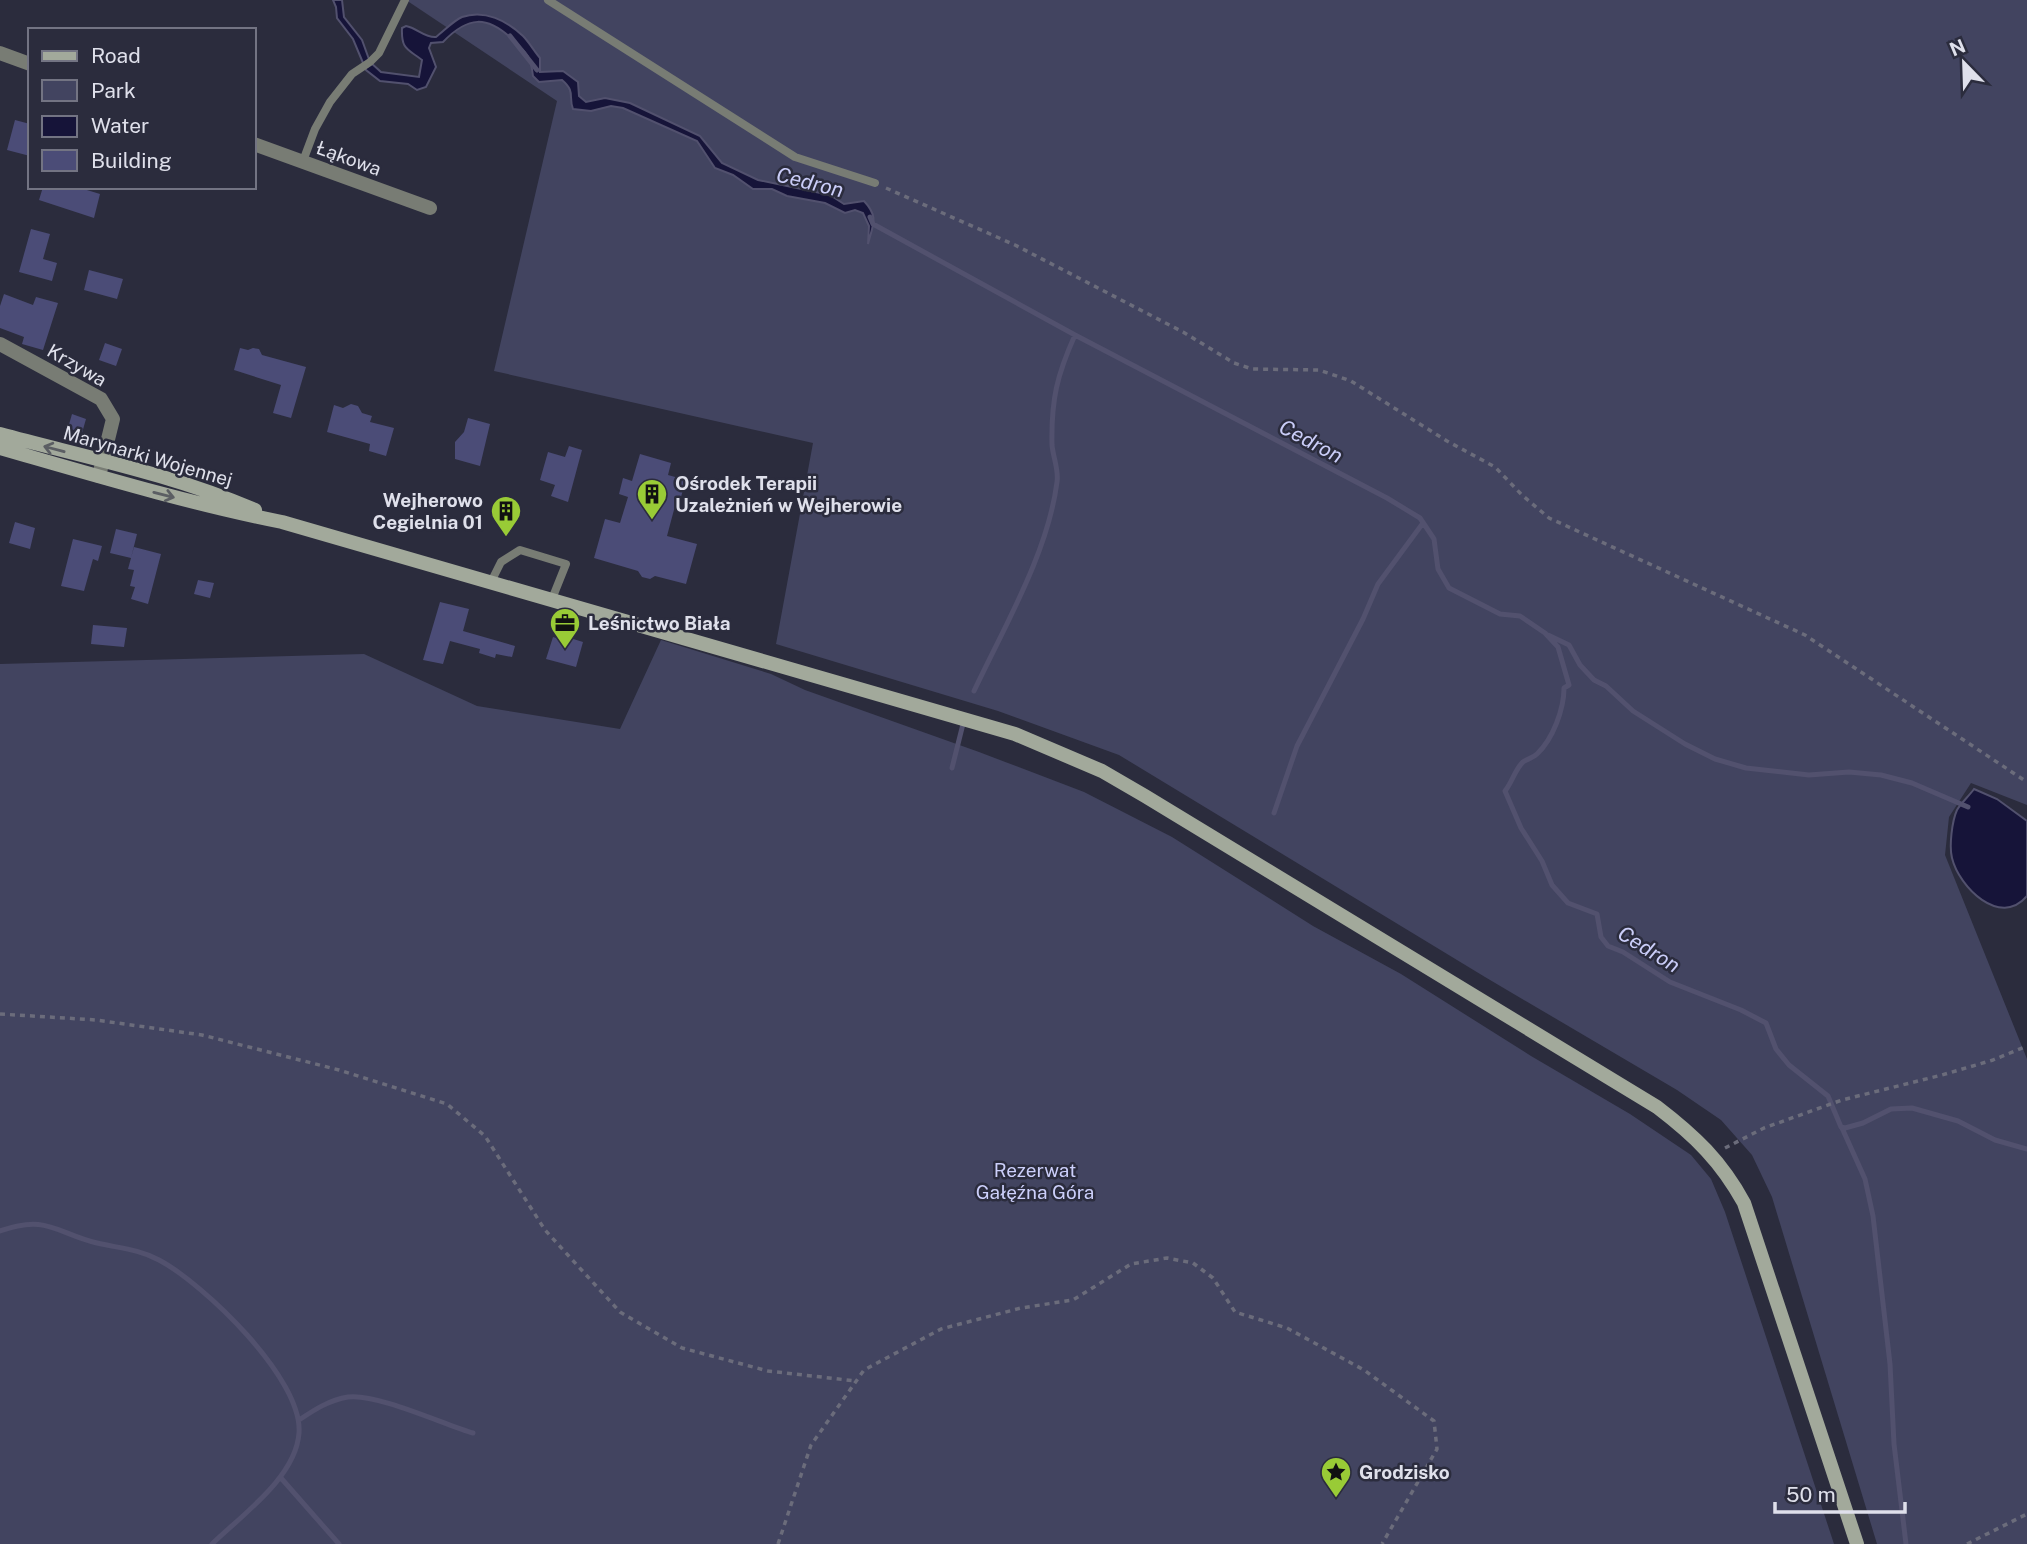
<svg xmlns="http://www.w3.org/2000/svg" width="2027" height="1544" font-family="'Public Sans',sans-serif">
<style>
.green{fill:#424460}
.water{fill:#161439;stroke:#52516e;stroke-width:2}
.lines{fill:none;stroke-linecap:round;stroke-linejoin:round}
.stream{stroke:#52516e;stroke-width:5}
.building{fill:#4b4c77}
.path{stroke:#6b6c7b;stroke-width:3.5;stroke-dasharray:5 5;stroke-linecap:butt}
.service{stroke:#787c74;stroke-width:8}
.minor{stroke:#787c74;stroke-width:14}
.secondary{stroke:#a2a99b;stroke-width:14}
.oneway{stroke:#5b5e63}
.labels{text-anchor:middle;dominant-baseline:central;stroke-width:5;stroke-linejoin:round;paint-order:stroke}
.street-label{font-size:19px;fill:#dfe0eb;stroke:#2b2c3d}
.poi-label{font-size:19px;font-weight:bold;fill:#dfe0eb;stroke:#2b2c3d;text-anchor:start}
.park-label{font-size:19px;fill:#cccffa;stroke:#2b2c3d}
.water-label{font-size:21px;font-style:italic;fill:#cacdf8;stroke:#2b2c3d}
</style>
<rect width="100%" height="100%" fill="#2b2c3d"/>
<!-- green -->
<path class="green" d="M 406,0 L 2027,0 L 2027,805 L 1971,783 L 1949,817 L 1945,855 L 2027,1059 L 2027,1544 L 1877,1544 L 1772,1197 L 1752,1155 L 1721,1120 L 1677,1090 L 1485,977 L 1119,755 L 998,711 L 776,644 L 813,443 L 494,371 L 557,101 Z
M 661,640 L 771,674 L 805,690 L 979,752 L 1084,792 L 1172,837 L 1313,926 L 1401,974 L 1531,1056 L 1630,1114 L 1691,1155 L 1711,1179 L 1725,1212 L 1834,1544 L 0,1544 L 0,664 L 364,654 L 477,706 L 620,729 Z"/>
<!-- water -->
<path class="water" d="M 333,0 L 342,0 L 344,17 L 362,40 L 370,62 L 381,72 L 419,77 L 422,60 C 408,49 401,50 402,28 L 406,26 C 417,28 425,38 436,37 C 444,31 453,21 462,17 C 485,9 507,21 523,36 C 529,42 534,51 540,58 L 540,72 L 563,71 L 578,82 L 579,96 L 586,102 L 605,98 L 630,103 L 700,136 L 722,163 L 758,180 L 830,195 L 844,204 L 864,201 C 879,217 873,224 868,244 L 869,226 L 863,213 L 855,210 L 845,213 L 825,203 L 787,196 L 772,189 L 753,189 L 733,175 L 715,168 L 697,141 L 623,108 L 611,106 L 591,111 L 573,109 C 568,96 576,92 562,80 L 539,82 L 533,76 C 531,57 527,53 513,40 C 487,15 468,16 443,42 L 431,43 L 429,48 L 436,67 L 426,87 L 417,90 L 408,84 L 380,81 L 366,70 L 353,39 L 337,18 L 336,7 Z
M 1974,789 L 1997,799 L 2027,821 L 2027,896 C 2000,928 1959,887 1952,858 C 1949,846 1952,821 1957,810 C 1961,803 1969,796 1974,789 Z"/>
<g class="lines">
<!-- stream -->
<path class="stream" d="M 510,36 L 537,70
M 870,217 L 873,224 L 1075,335 L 1387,498 L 1420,518 L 1434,539 L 1438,569 L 1449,588 L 1500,614 L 1520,616 L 1545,633 L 1558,647 L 1569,685 L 1564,688 C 1564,709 1553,739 1537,754 C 1533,758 1527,759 1523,762 C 1515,769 1512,783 1505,791 L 1521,828 L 1542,861 L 1552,885 L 1568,903 L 1597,914 L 1601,937 L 1608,946 L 1623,952 L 1670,982 L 1741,1010 L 1766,1023 L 1776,1049 L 1789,1065 L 1828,1096 L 1841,1127 L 1845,1128 L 1863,1123 L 1891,1109 L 1912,1108 L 1958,1121 L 1995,1140 L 2027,1149
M 1548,635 L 1569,645 L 1580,665 L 1594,680 L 1606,686 L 1633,711 L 1685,744 L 1715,759 L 1746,768 L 1809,775 L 1849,772 L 1881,775 L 1912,783 L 1968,807
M 974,691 C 1004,627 1048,553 1057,482 C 1059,470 1053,457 1052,445 C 1051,400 1057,375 1075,335
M 952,768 L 963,724
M 1274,813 L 1297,746 L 1363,619 L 1378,584 L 1423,523
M 1842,1128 L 1865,1179 L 1873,1216 L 1890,1364 L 1894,1444 L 1906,1544
M 0,1231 C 47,1214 56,1233 97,1243 C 118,1248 139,1249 159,1260 C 204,1284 303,1379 299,1433 C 296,1477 242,1515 212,1544
M 299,1420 C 314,1410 329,1400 348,1397 C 376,1393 443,1424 473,1433
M 281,1478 L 339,1544"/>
</g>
<!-- building -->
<path class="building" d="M 15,120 L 30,124 L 30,156 L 7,150 Z
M 43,187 L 77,187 L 100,194 L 94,218 L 39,200 Z
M 31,229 L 50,234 L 43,259 L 57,263 L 52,281 L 19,272 Z
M 89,270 L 123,279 L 117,299 L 84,290 Z
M 4,294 L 33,305 L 36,297 L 58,303 L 43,350 L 22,344 L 24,337 L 0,328 L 0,306 Z
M 105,343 L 122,349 L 116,366 L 99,360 Z
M 240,348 L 248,350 L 253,348 L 259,349 L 262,355 L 306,367 L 291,418 L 273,413 L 281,385 L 234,370 Z
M 351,404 L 358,406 L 362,413 L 372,416 L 370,422 L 394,428 L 386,456 L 369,451 L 370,444 L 327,432 L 334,405 L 343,408 Z
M 72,414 L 86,419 L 82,433 L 68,428 Z
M 468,418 L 490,424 L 480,466 L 455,459 L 455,442 L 464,432 Z
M 569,446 L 582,450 L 568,502 L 551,496 L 555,485 L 540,480 L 548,452 L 565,457 Z
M 640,454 L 671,463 L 668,475 L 686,480 L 678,507 L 675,506 L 667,536 L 697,544 L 686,584 L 655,576 L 650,579 L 642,577 L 638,571 L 594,558 L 605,519 L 620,523 L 628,497 L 619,494 L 623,478 L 632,481 Z
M 15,522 L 35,528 L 30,549 L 9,543 Z
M 116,529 L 137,534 L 131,558 L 110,553 Z
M 73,539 L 102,546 L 98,561 L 93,559 L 84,591 L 61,586 Z
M 134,547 L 161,554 L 148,604 L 131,599 L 135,587 L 130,586 L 134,570 L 128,569 Z
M 198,580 L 214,583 L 210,598 L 194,594 Z
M 440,602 L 469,609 L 463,631 L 515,646 L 512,657 L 496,654 L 495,658 L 479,653 L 480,649 L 450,641 L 443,664 L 423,660 Z
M 93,625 L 127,628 L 124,647 L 91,644 Z
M 553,637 L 566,641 L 567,637 L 583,642 L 576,667 L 546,659 Z"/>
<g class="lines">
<!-- path -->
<path class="path" d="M 886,188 L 1015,245 L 1183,332 L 1234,363 L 1252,369 L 1319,370 L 1351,381 L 1447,441 L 1495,467 L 1522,495 L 1549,518 L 1805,635 L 2027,782
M 0,1014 L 96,1020 L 202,1035 L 339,1070 L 447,1104 L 485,1136 L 545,1230 L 620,1312 L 682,1348 L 768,1371 L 856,1381
M 1725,1148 L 1764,1128 L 1842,1100 L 1942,1075 L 1993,1060 L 2027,1046
M 778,1544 L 811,1445 L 864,1370 L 941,1329 L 1021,1308 L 1073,1300 L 1131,1264 L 1167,1258 L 1193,1263 L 1213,1278 L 1235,1312 L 1287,1328 L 1364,1370 L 1434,1421 L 1437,1449 L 1382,1544
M 1967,1544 L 2027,1514"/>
<!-- service -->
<path class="service" d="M 548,0 L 795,157 L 875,183
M 303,161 L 315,129 L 330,102 L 352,74 L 370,62 L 379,53 L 405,0
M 491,582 L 501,562 L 520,550 L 566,564 L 552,599"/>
<!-- minor -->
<path class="minor" d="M 0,53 L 30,64
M 254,144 L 430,208
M 0,344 L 101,399 L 113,419 L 99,476"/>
<!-- secondary -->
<path class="secondary" d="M 0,434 C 85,457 175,475 255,510
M 0,448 C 94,475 187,503 282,522 L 1015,734 L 1102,771 L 1145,796 L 1657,1107 C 1695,1136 1721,1161 1744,1203 L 1857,1544"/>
</g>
<!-- one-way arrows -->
<defs><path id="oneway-shaft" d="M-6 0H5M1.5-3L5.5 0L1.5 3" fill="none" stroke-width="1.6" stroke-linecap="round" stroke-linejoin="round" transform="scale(1.75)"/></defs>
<g class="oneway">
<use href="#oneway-shaft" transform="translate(54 449) rotate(-165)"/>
<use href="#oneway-shaft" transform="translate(164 495) rotate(14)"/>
</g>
<!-- icons -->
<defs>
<g id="building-pin" transform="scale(1.575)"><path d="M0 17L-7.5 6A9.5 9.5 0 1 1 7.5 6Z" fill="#99cb36" stroke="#2b2c3d"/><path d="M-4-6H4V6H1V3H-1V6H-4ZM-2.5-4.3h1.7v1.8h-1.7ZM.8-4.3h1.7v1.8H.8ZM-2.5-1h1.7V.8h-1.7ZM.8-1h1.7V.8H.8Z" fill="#111"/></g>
<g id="office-pin" transform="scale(1.575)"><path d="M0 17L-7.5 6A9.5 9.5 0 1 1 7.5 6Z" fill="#99cb36" stroke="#2b2c3d"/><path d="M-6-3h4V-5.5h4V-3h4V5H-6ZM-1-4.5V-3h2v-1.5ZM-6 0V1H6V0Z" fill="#111"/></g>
<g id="sight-pin" transform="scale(1.575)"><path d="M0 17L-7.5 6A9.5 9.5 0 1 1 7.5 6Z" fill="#99cb36" stroke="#2b2c3d"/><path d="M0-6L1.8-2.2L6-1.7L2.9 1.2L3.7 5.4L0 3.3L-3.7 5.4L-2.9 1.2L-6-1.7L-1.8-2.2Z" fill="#111"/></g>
</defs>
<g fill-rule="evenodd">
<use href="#building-pin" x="652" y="494"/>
<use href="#building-pin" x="506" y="511"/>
<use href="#office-pin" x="565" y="623"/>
<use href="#sight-pin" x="1336" y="1472"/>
</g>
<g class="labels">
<!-- street labels -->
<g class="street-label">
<text transform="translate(349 158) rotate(20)">Łąkowa</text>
<text transform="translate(77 365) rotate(30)">Krzywa</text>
<text transform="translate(148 456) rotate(16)">Marynarki Wojennej</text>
</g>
<!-- poi labels -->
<g class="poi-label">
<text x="675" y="483">Ośrodek Terapii<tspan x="675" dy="22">Uzależnień w Wejherowie</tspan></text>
<text x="483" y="500" text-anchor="end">Wejherowo<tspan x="483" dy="22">Cegielnia 01</tspan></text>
<text x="588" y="623">Leśnictwo Biała</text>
<text x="1359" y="1472">Grodzisko</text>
</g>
<!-- park labels -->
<g class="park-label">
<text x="1035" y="1170">Rezerwat<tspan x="1035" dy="22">Gałęźna Góra</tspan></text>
</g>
<!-- water labels -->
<g class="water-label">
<text transform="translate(810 182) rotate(14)">Cedron</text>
<text transform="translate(1311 441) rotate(28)">Cedron</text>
<text transform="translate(1649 949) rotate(32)">Cedron</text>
</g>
</g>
<!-- legend -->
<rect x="28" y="28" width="228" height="161" fill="#2b2c3d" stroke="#737483" stroke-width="2"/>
<rect x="42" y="51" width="35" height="10" fill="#a2a99b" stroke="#737483" stroke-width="2"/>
<text x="91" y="63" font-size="21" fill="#dfe0eb">Road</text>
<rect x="42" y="80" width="35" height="21" fill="#424460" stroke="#737483" stroke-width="2"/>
<text x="91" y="98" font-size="21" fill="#dfe0eb">Park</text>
<rect x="42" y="116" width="35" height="21" fill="#161439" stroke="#737483" stroke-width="2"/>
<text x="91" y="133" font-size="21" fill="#dfe0eb">Water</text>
<rect x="42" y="150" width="35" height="21" fill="#4b4c77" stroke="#737483" stroke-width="2"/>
<text x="91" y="168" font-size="21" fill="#dfe0eb">Building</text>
<!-- north arrow -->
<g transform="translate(1964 63) rotate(337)" stroke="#2b2c3d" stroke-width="5" paint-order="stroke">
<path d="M0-5L12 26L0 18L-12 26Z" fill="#dfe0eb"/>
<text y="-10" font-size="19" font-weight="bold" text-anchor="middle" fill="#dfe0eb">N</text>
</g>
<!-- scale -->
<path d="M1775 1502v10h130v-10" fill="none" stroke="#dfe0eb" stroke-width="3.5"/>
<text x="1786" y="1502" font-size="21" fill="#dfe0eb" stroke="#2b2c3d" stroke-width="5" paint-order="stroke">50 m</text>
</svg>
